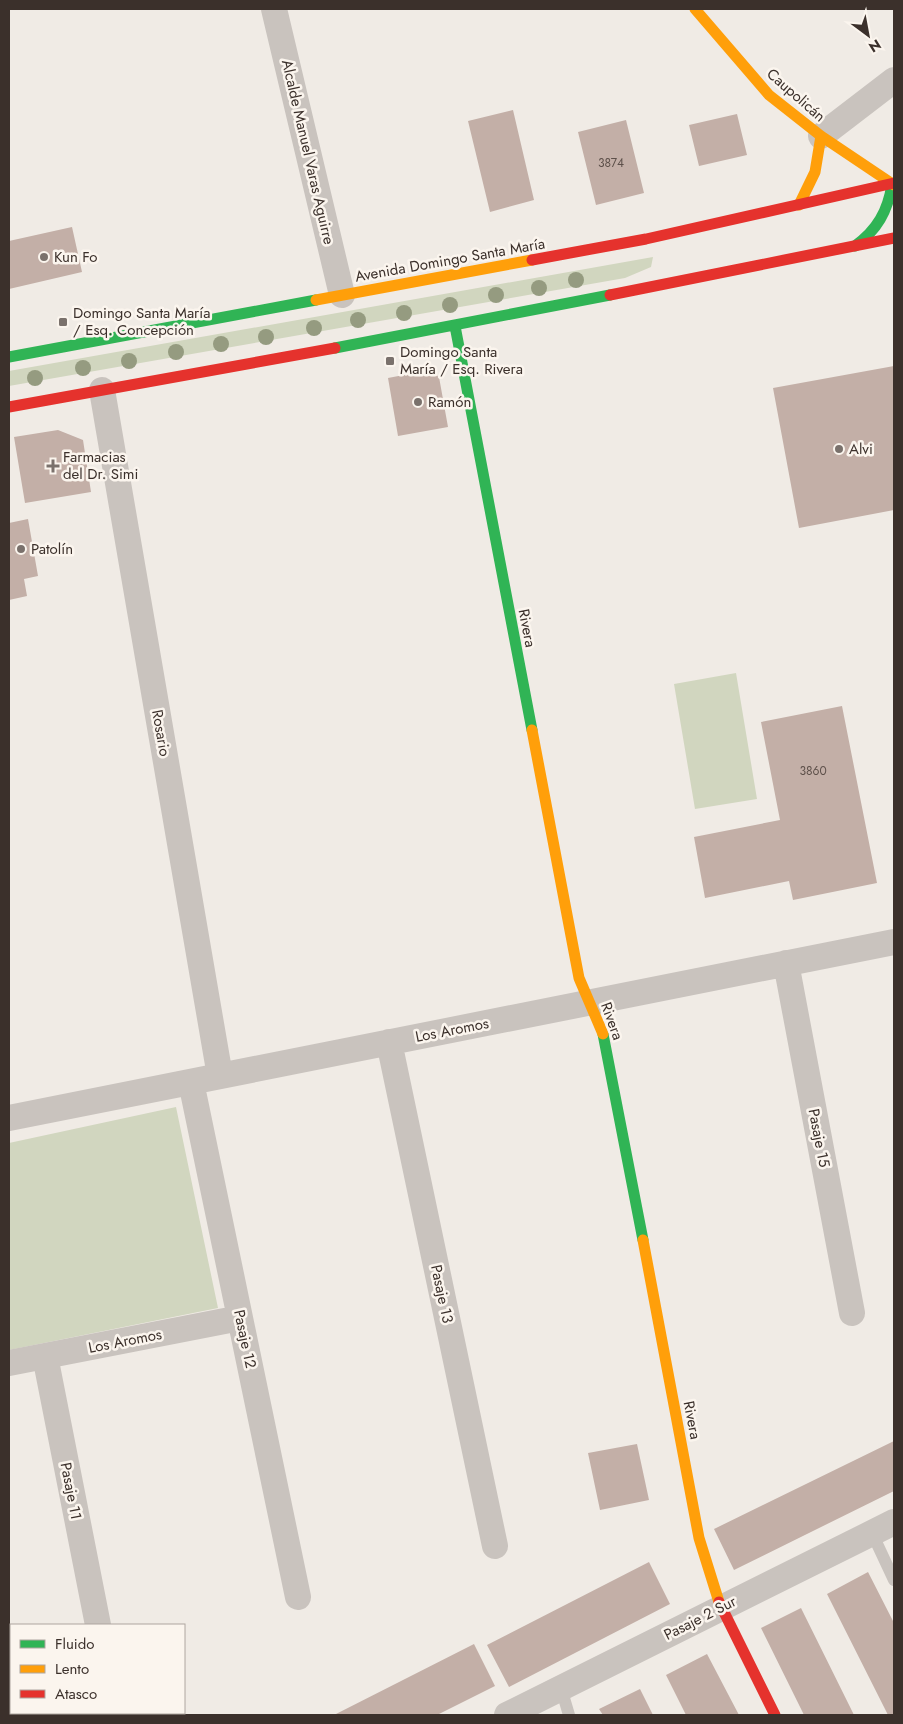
<svg xmlns="http://www.w3.org/2000/svg" width="903" height="1724" font-family="Jost,sans-serif">
<style>
.grass{fill:#d1d6bf}
.building{fill:#c3afa7}
.lines{fill:none;stroke-linecap:round;stroke-linejoin:round}
.lane{stroke:#c9c3be;stroke-width:12}
.street{stroke:#c9c3be;stroke-width:26}
.fast{stroke:#30b455;stroke-width:11}
.slow{stroke:#ff9f0a;stroke-width:11}
.jam{stroke:#e5322d;stroke-width:11}
.tree{fill:#959b80}
.poi-dot{fill:#7a716c;stroke:#fbf5ee;stroke-width:2}
.labels{text-anchor:middle;dominant-baseline:central;stroke-width:5;stroke-linejoin:round;paint-order:stroke}
.number-label{font-size:12px;fill:#5d504a}
.street-label{font-size:15px;fill:#3b302b;stroke:#fbf5ee}
.poi-label{font-size:15px;fill:#3b302b;stroke:#fbf5ee;text-anchor:start}
</style>
<rect width="100%" height="100%" fill="#f0ebe5"/>
<!-- grass -->
<path class="grass" d="M 653,257 L 651,267 L 625,278 L 9,386 L 9,371 Z
M 736,673 L 757,799 L 695,809 L 674,684 Z
M 176,1107 L 218,1308 L 9,1350 L 9,1143 Z"/>
<!-- building -->
<path class="building" d="M 513,110 L 534,200 L 490,212 L 468,121 Z
M 737,114 L 747,155 L 699,166 L 689,125 Z
M 626,120 L 644,193 L 596,205 L 578,132 Z
M 72,227 L 82,272 L 9,289 L 9,241 Z
M 894,366 L 894,510 L 799,528 L 773,388 Z
M 430,370 L 439,377 L 448,427 L 398,436 L 388,378 Z
M 58,430 L 83,440 L 91,492 L 25,503 L 14,437 Z
M 28,519 L 38,576 L 24,579 L 27,596 L 9,600 L 9,523 Z
M 842,706 L 877,883 L 793,900 L 789,881 L 705,898 L 694,837 L 780,820 L 761,722 Z
M 894,1441 L 894,1491 L 734,1570 L 714,1529 Z
M 637,1444 L 649,1500 L 600,1510 L 588,1453 Z
M 649,1562 L 670,1604 L 509,1687 L 487,1645 Z
M 868,1572 L 894,1623 L 894,1715 L 888,1715 L 827,1594 Z
M 801,1608 L 854,1715 L 804,1715 L 761,1628 Z
M 474,1644 L 495,1686 L 437,1715 L 334,1715 Z
M 707,1654 L 739,1715 L 686,1715 L 666,1675 Z
M 640,1689 L 653,1715 L 603,1715 L 599,1709 Z"/>
<g class="lines">
<!-- lane -->
<path class="lane" d="M 872,1533 L 894,1580
M 561,1688 L 569,1715"/>
<!-- street -->
<path class="street" d="M 274,9 L 342,295
M 821,136 L 894,80
M 102,390 L 220,1076
M 786,963 L 852,1313
M 389,1042 L 495,1546
M 191,1082 L 298,1597
M 9,1118 L 894,942
M 45,1356 L 98,1625
M 9,1363 L 240,1318
M 115,1713 L 116,1715
M 507,1715 L 894,1522"/>
<!-- fast -->
<path class="fast" d="M 855,246 C 877,230 888,211 892,184
M 455,326 L 532,730
M 335,348 L 610,295
M 9,357 L 316,300
M 603,1034 L 643,1240"/>
<!-- slow -->
<path class="slow" d="M 695,9 L 769,95 L 821,136 L 894,185
M 799,205 L 815,172 L 821,136
M 316,300 L 532,260
M 532,730 L 579,978 L 603,1034
M 643,1240 L 699,1538 L 719,1602"/>
<!-- jam -->
<path class="jam" d="M 532,260 L 646,239 L 894,183
M 610,295 L 894,238
M 9,407 L 335,348
M 719,1602 L 775,1715"/>
</g>
<!-- trees -->
<g class="tree">
<circle cx="576" cy="280" r="8"/>
<circle cx="539" cy="288" r="8"/>
<circle cx="496" cy="295" r="8"/>
<circle cx="450" cy="305" r="8"/>
<circle cx="404" cy="313" r="8"/>
<circle cx="358" cy="320" r="8"/>
<circle cx="314" cy="328" r="8"/>
<circle cx="266" cy="337" r="8"/>
<circle cx="221" cy="344" r="8"/>
<circle cx="176" cy="352" r="8"/>
<circle cx="129" cy="361" r="8"/>
<circle cx="83" cy="368" r="8"/>
<circle cx="35" cy="378" r="8"/>
</g>
<!-- markers -->
<g class="poi-dot">
<circle cx="44" cy="257" r="5"/>
<rect x="58" y="317" width="10" height="10" rx="2.5"/>
<rect x="385" y="356" width="10" height="10" rx="2.5"/>
<circle cx="418" cy="402" r="5"/>
<circle cx="839" cy="449" r="5"/>
<path d="M50.5 458.5h5v5h5v5h-5v5h-5v-5h-5v-5h5z"/>
<circle cx="21" cy="549" r="5"/>
</g>
<g class="labels">
<!-- number labels -->
<g class="number-label">
<text x="611" y="163">3874</text>
<text x="813" y="771">3860</text>
</g>
<!-- street labels -->
<g class="street-label">
<text transform="translate(796 95) rotate(41)">Caupolicán</text>
<text transform="translate(308 152) rotate(77)">Alcalde Manuel Varas Aguirre</text>
<text transform="translate(450 260) rotate(-10)">Avenida Domingo Santa María</text>
<text transform="translate(527 628) rotate(79)">Rivera</text>
<text transform="translate(161 733) rotate(80)">Rosario</text>
<text transform="translate(612 1021) rotate(70)">Rivera</text>
<text transform="translate(452 1030) rotate(-11)">Los Aromos</text>
<text transform="translate(819 1138) rotate(79)">Pasaje 15</text>
<text transform="translate(442 1294) rotate(78)">Pasaje 13</text>
<text transform="translate(245 1339) rotate(78)">Pasaje 12</text>
<text transform="translate(125 1341) rotate(-11)">Los Aromos</text>
<text transform="translate(692 1420) rotate(79)">Rivera</text>
<text transform="translate(71 1491) rotate(79)">Pasaje 11</text>
<text transform="translate(700 1618) rotate(-27)">Pasaje 2 Sur</text>
</g>
<!-- poi labels -->
<g class="poi-label">
<text x="54" y="257">Kun Fo</text>
<text x="73" y="313">Domingo Santa María<tspan x="73" dy="17">/ Esq. Concepción</tspan></text>
<text x="400" y="352">Domingo Santa<tspan x="400" dy="17">María / Esq. Rivera</tspan></text>
<text x="428" y="402">Ramón</text>
<text x="849" y="449">Alvi</text>
<text x="63" y="457">Farmacias<tspan x="63" dy="17">del Dr. Simi</tspan></text>
<text x="31" y="549">Patolín</text>
</g>
</g>
<!-- border -->
<rect width="903" height="1724" fill="none" stroke="#3b302b" stroke-width="20"/>
<!-- legend -->
<rect x="10" y="1624" width="175" height="90" fill="#fbf5ee" stroke="#aea6a0"/>
<rect x="20" y="1640" width="25" height="8" fill="#30b455" stroke="#aea6a0"/>
<text x="55" y="1649" font-size="15" fill="#3b302b">Fluido</text>
<rect x="20" y="1665" width="25" height="8" fill="#ff9f0a" stroke="#aea6a0"/>
<text x="55" y="1674" font-size="15" fill="#3b302b">Lento</text>
<rect x="20" y="1690" width="25" height="8" fill="#e5322d" stroke="#aea6a0"/>
<text x="55" y="1699" font-size="15" fill="#3b302b">Atasco</text>
<!-- north arrow -->
<g transform="translate(868 35) rotate(148)" stroke="#fbf5ee" stroke-width="4" paint-order="stroke">
<path d="M0-4L9 19L0 12L-9 19Z" fill="#3b302b"/>
<text y="-8" font-size="14" font-weight="bold" text-anchor="middle" fill="#3b302b">N</text>
</g>
</svg>
